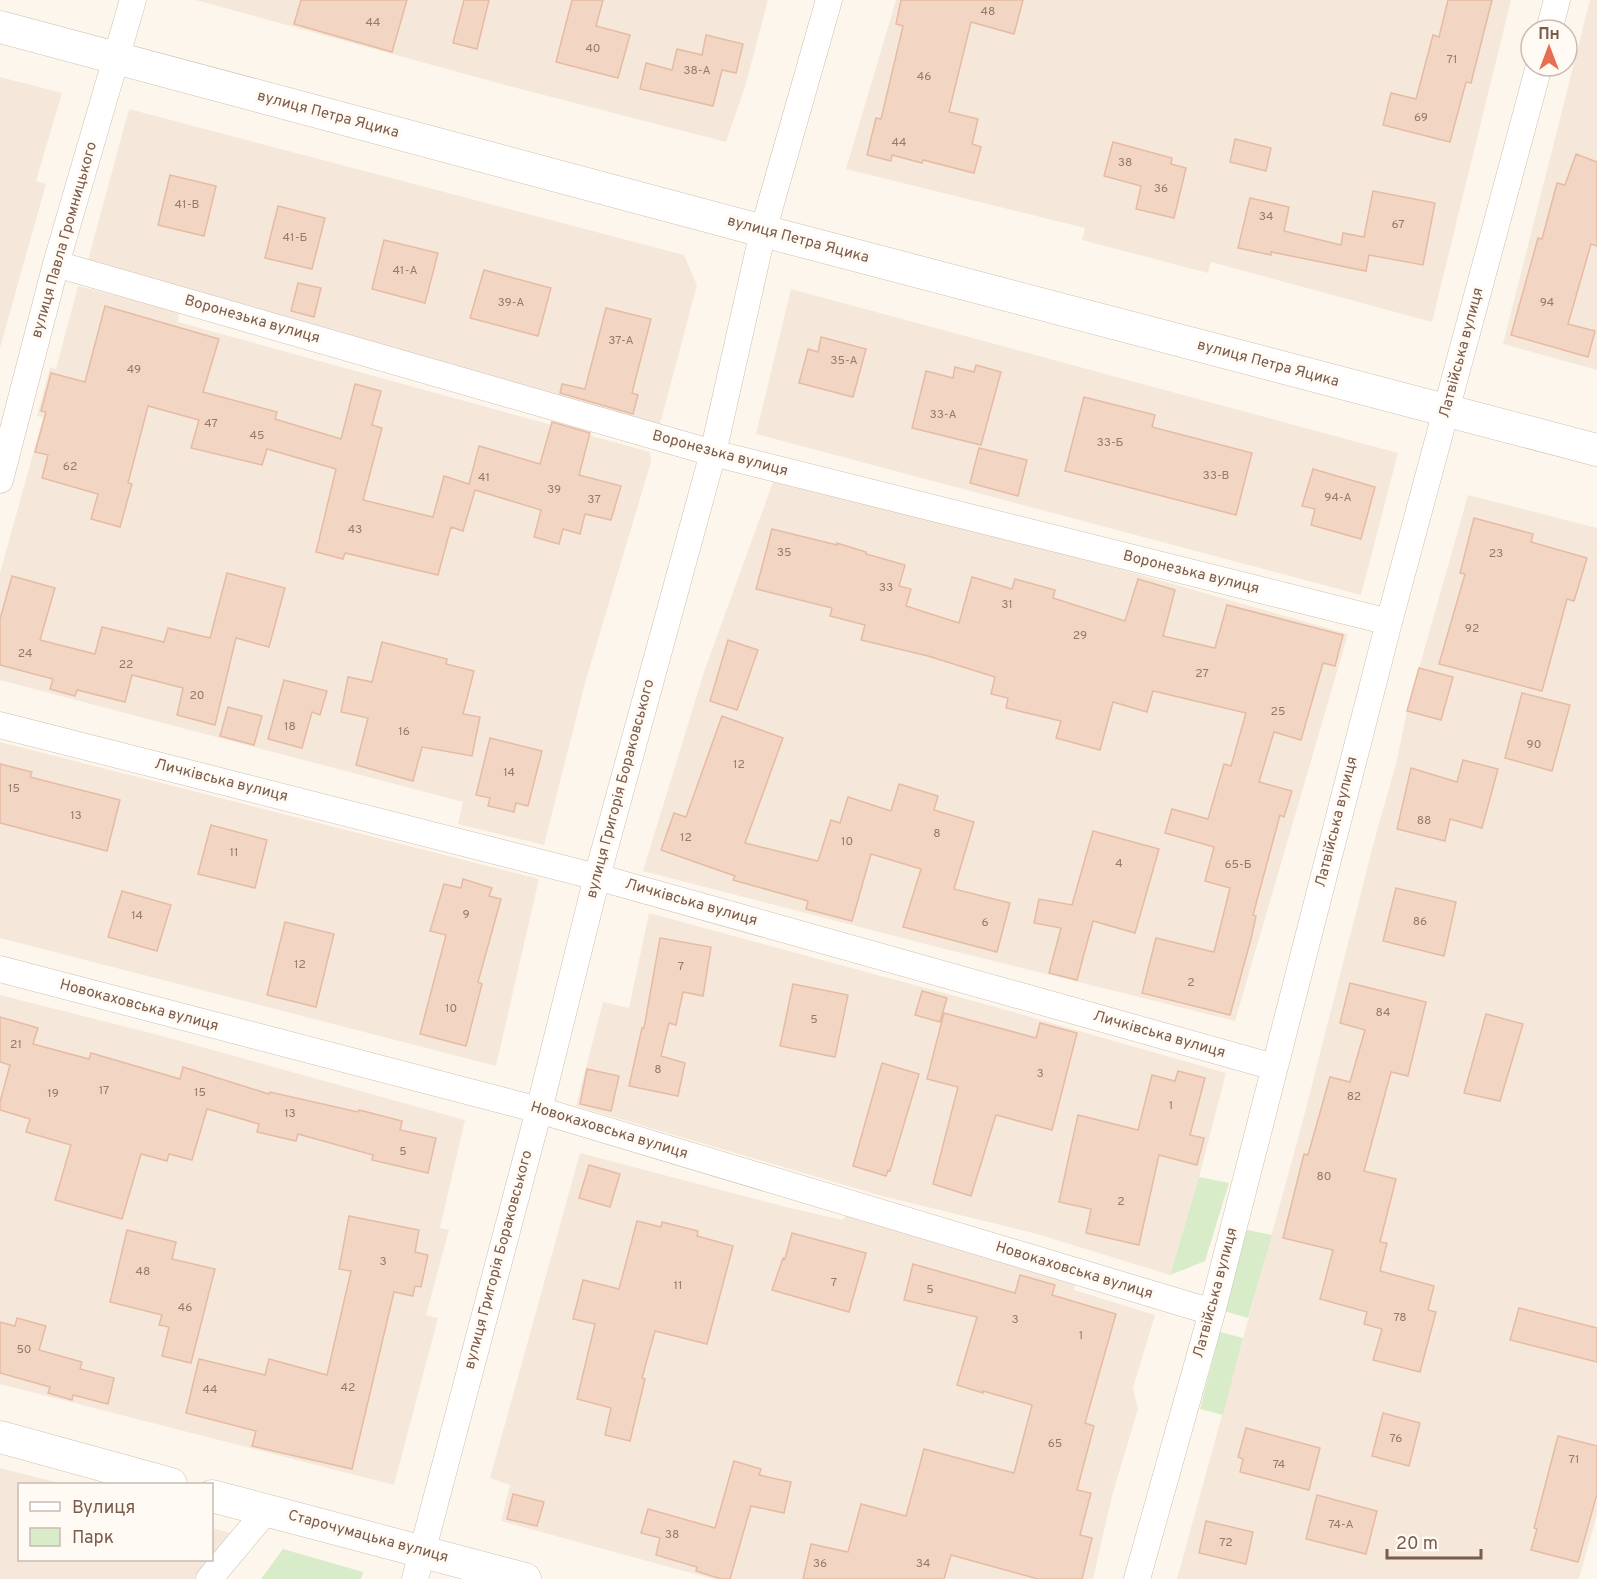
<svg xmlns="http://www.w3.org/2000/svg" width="1597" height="1579" font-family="Overpass,sans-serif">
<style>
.residential{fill:#f5e8da}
.green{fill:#d8ecc9}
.building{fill:#f3d5c3;stroke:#e6bba3;stroke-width:1.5}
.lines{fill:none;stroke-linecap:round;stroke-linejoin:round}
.minor-casing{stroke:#d1beb0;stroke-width:27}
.tertiary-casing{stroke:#d1beb0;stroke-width:33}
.minor{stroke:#fff;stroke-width:26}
.tertiary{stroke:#fff;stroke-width:32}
.labels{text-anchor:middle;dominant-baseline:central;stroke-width:6;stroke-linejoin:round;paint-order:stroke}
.number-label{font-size:12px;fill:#987a6a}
.street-label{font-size:15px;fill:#7a5c4d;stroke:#fffaf3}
</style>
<rect width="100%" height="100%" fill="#fdf6ec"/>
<!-- residential -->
<path class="residential" d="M 196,0 L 768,0 L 745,87 L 726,142 L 505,85 Z
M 896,0 L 1511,0 L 1432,322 L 1211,262 L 1208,273 L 1082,240 L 1085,228 L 846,169 Z
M 1590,0 L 1597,0 L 1597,370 L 1503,344 Z
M 0,77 L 62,93 L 36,181 L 46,184 L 0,348 Z
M 129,109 L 684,255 L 697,285 L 658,432 L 537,391 L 88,260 Z
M 78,286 L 179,311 L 178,322 L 650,452 L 651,462 L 585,683 L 544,845 L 458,824 L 463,802 L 0,680 L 0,573 L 43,418 L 37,416 L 50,367 L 56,369 Z
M 791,289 L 1398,453 L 1361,595 L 756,434 Z
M 773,482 L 1071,555 L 1348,634 L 1235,1021 L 941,948 L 643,871 L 704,672 Z
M 1468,495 L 1597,528 L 1597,1514 L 1579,1579 L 1177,1579 L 1303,1120 L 1376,834 L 1396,764 L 1407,711 Z
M 0,742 L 539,879 L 496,1066 L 0,938 Z
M 649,913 L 992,1006 L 1226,1073 L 1199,1177 L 1170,1275 L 1037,1234 L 878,1195 L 576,1106 L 603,1002 L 629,1008 Z
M 0,995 L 162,1036 L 465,1120 L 440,1228 L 449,1230 L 426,1315 L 438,1318 L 394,1485 L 0,1384 Z
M 580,1153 L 790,1208 L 843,1220 L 847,1211 L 1077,1279 L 1074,1290 L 1155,1315 L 1133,1388 L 1138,1409 L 1112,1496 L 1093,1579 L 713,1579 L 501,1521 L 510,1485 L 490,1478 Z
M 0,1468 L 63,1484 L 20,1484 L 20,1560 L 210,1560 L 196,1579 L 0,1579 Z
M 212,1528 L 230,1533 L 212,1558 Z"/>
<!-- green -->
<path class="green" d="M 1199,1177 L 1229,1183 L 1205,1261 L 1170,1275 Z
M 1247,1230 L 1272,1235 L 1248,1318 L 1224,1311 Z
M 1220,1332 L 1243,1338 L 1223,1415 L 1200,1409 Z
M 283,1549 L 363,1572 L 361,1579 L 261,1579 Z"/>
<!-- building -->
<path class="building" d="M 301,0 L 407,0 L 392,52 L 294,24 Z
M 464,0 L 489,0 L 477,49 L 453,43 Z
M 572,0 L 603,0 L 596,26 L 630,35 L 618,78 L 556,62 Z
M 901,0 L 1023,0 L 1014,34 L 971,22 L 949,112 L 978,119 L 972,144 L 981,147 L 974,173 L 923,160 L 922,163 L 892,155 L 891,161 L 867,155 L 876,118 L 881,119 L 903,26 L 896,24 Z
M 1448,0 L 1492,0 L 1471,83 L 1466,82 L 1450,142 L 1383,125 L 1391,93 L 1416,99 L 1433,35 L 1439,37 Z
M 706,35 L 743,44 L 736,73 L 722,70 L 713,106 L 640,89 L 646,63 L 672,70 L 677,49 L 702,55 Z
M 1235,139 L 1271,148 L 1266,171 L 1230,162 Z
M 1113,142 L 1172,158 L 1171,164 L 1186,168 L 1174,218 L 1136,209 L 1141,186 L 1104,176 Z
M 1576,154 L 1597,162 L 1597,246 L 1591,244 L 1568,324 L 1595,331 L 1588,357 L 1511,335 L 1538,238 L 1542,239 L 1557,183 L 1565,185 Z
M 170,175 L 216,186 L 204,236 L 158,225 Z
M 1373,191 L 1435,203 L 1423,265 L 1369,255 L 1366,271 L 1271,252 L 1271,255 L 1238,248 L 1250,198 L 1289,207 L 1284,231 L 1341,245 L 1343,233 L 1364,237 Z
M 278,206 L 325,218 L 312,269 L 265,258 Z
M 384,240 L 438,253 L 425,303 L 372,289 Z
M 484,270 L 551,288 L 538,336 L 470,318 Z
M 298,283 L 321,288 L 314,317 L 291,311 Z
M 105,306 L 219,339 L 203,392 L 277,412 L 275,419 L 341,439 L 355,384 L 381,391 L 372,425 L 382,428 L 363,500 L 433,517 L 444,476 L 469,484 L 479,446 L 540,464 L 552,422 L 590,433 L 579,475 L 621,486 L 611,520 L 585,514 L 580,534 L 563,529 L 559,544 L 534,537 L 541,510 L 475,490 L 463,531 L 451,527 L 438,575 L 345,553 L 343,559 L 316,552 L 336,469 L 267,449 L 262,465 L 191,448 L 199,420 L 148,406 L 128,483 L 132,484 L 120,527 L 91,519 L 98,494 L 42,478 L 48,455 L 35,452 L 46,412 L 41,411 L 51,373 L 85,382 Z
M 606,308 L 651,319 L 632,393 L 638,395 L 633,414 L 560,393 L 562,384 L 585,389 Z
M 821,337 L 866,349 L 853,397 L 799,383 L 808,349 L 818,352 Z
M 976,365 L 1001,372 L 981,445 L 912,428 L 926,371 L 953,378 L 955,367 L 974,372 Z
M 1084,397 L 1155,415 L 1152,427 L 1252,453 L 1236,515 L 1065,471 Z
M 979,448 L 1027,460 L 1018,496 L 970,483 Z
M 1313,469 L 1375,487 L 1361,539 L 1311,525 L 1315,509 L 1302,506 Z
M 1474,518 L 1533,534 L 1531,542 L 1587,558 L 1574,601 L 1567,599 L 1542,691 L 1439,664 L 1465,574 L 1460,573 Z
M 772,529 L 837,545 L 837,543 L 866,552 L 866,554 L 905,565 L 899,586 L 911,589 L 906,606 L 959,623 L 972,577 L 1012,589 L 1015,579 L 1055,590 L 1053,598 L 1125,621 L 1138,579 L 1175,590 L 1163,636 L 1215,648 L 1227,605 L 1343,635 L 1335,666 L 1323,663 L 1301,740 L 1274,732 L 1259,782 L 1292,791 L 1284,817 L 1280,815 L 1253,915 L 1256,916 L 1251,939 L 1230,1015 L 1142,993 L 1156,938 L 1214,952 L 1230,888 L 1205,881 L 1214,847 L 1165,833 L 1172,809 L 1208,819 L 1224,764 L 1231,766 L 1246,713 L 1153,691 L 1147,712 L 1113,702 L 1100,750 L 1056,738 L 1061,721 L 1006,708 L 1008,698 L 991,694 L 995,677 L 928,656 L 861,640 L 865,625 L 830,616 L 832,608 L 756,589 Z
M 227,573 L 285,588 L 269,647 L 236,638 L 215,725 L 177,715 L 183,688 L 132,675 L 125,702 L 77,690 L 75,696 L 50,689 L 53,679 L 0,665 L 0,619 L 12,576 L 55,588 L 40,640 L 95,654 L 102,627 L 164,642 L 168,628 L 210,638 Z
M 728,640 L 758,650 L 737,710 L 710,701 Z
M 382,642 L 447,659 L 446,664 L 474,671 L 463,714 L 480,717 L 472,756 L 422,747 L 413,781 L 356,765 L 368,718 L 341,712 L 348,677 L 372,682 Z
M 1419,668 L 1453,677 L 1441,720 L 1407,711 Z
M 284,680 L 327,691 L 320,715 L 312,712 L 302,748 L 268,739 Z
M 1522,693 L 1570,705 L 1552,771 L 1505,758 Z
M 228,707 L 262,716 L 254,745 L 220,736 Z
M 722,716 L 783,738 L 745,843 L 818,861 L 831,820 L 840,823 L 848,797 L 891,811 L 899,784 L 938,796 L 934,810 L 974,822 L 954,889 L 1010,903 L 997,952 L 903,927 L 921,869 L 871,854 L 852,921 L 806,909 L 808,901 L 733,880 L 735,876 L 661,850 L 674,813 L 686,817 Z
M 490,738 L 542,751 L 528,806 L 516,803 L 514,812 L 488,806 L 490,798 L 476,795 Z
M 1463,760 L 1498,769 L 1482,828 L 1450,819 L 1445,841 L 1397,829 L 1411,768 L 1457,782 Z
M 0,764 L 32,772 L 30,777 L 120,800 L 107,851 L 0,823 Z
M 211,825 L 267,840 L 255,888 L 198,874 Z
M 1093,831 L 1159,849 L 1135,933 L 1093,921 L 1077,980 L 1049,973 L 1061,928 L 1034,923 L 1039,899 L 1072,905 Z
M 463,879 L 492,888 L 489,896 L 501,899 L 478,982 L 482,984 L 466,1046 L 420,1034 L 446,935 L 430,931 L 444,884 L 461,888 Z
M 1396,888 L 1456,902 L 1444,956 L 1383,941 Z
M 122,891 L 171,905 L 157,951 L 108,937 Z
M 285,922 L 334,934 L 316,1007 L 267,995 Z
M 660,938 L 711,947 L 703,996 L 683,992 L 676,1025 L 669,1023 L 661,1056 L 685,1063 L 678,1096 L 629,1086 L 642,1028 L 644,1028 Z
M 1350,983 L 1426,1002 L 1408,1076 L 1391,1072 L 1364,1171 L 1396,1179 L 1380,1242 L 1387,1243 L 1380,1271 L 1434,1286 L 1428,1310 L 1436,1312 L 1420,1372 L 1373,1360 L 1382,1329 L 1364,1324 L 1367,1312 L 1320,1299 L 1333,1250 L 1283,1238 L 1304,1154 L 1308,1155 L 1330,1077 L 1350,1082 L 1365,1030 L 1340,1023 Z
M 793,984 L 848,995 L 835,1057 L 780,1046 Z
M 922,991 L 947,998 L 940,1022 L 915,1015 Z
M 944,1013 L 1036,1038 L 1040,1023 L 1077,1033 L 1052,1130 L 996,1115 L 971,1196 L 933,1184 L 958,1087 L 927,1079 Z
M 1486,1014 L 1523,1024 L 1500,1101 L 1464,1093 Z
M 0,1017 L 38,1028 L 33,1044 L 89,1059 L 91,1053 L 180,1079 L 183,1067 L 269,1094 L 270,1092 L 358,1112 L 359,1110 L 402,1121 L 400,1130 L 436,1138 L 428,1173 L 372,1160 L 373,1155 L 298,1134 L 296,1141 L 257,1132 L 259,1124 L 207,1109 L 192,1160 L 169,1154 L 167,1161 L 141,1154 L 122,1219 L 55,1200 L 71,1145 L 26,1132 L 30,1119 L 0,1110 L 0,1102 L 10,1065 L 0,1062 Z
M 882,1063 L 919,1074 L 890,1171 L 888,1170 L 886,1176 L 853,1166 Z
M 587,1069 L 619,1076 L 611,1111 L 580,1104 Z
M 1178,1071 L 1205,1078 L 1190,1135 L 1204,1138 L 1197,1165 L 1159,1155 L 1139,1245 L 1086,1233 L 1091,1209 L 1059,1202 L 1078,1115 L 1138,1130 L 1152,1075 L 1175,1081 Z
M 589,1165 L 620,1174 L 610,1207 L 579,1198 Z
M 349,1216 L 419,1230 L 415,1252 L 428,1255 L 421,1287 L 415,1286 L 413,1296 L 394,1292 L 352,1469 L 252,1446 L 256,1431 L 186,1413 L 199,1359 L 265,1375 L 269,1359 L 327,1375 L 351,1271 L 339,1269 Z
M 637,1221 L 661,1227 L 662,1222 L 698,1231 L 697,1236 L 733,1246 L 707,1344 L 655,1331 L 642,1378 L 645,1379 L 630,1441 L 605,1435 L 611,1408 L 577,1399 L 595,1324 L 573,1319 L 583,1280 L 619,1289 Z
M 127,1230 L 176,1242 L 172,1259 L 215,1269 L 191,1363 L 162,1356 L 169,1327 L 159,1325 L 162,1315 L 110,1302 Z
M 792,1233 L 866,1253 L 849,1312 L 772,1290 L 783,1258 L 785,1259 Z
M 913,1264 L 1015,1293 L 1020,1275 L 1055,1285 L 1052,1295 L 1116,1314 L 1085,1423 L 1094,1426 L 1077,1490 L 1091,1493 L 1080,1535 L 1092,1538 L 1082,1579 L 1038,1579 L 951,1555 L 944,1579 L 803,1579 L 811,1544 L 848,1552 L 861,1504 L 906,1516 L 924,1449 L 1014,1473 L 1032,1405 L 983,1391 L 983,1393 L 957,1385 L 977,1317 L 904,1300 Z
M 1519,1308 L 1597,1328 L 1597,1362 L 1510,1340 Z
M 17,1318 L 46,1326 L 39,1350 L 82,1362 L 80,1369 L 114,1378 L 108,1404 L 73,1395 L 72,1400 L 48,1393 L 50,1387 L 0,1373 L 0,1322 L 15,1326 Z
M 1383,1413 L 1420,1423 L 1409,1466 L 1372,1456 Z
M 1246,1428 L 1320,1448 L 1309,1490 L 1240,1472 L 1243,1459 L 1238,1457 Z
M 1558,1436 L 1597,1446 L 1597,1494 L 1578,1562 L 1531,1550 L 1537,1529 L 1534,1528 Z
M 734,1461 L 761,1469 L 759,1475 L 791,1482 L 784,1513 L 751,1506 L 730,1579 L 721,1579 L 696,1571 L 697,1567 L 656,1555 L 660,1538 L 641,1533 L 648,1509 L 715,1528 Z
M 513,1494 L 544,1502 L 537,1526 L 507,1519 Z
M 1317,1495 L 1377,1511 L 1366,1554 L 1306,1539 Z
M 1206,1521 L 1253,1532 L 1246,1564 L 1199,1553 Z"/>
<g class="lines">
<!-- minor casing -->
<g class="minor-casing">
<path id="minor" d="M 1549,30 L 1557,0
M 56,264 L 713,453 L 1389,622
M 0,480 L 56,264 L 133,0
M 0,725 L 597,877 L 1274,1067
M 0,969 L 539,1110 L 1212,1312
M 209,1579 L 266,1511
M 415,1579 L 539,1110 L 597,877 L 713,453 L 763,231 L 829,0
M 1137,1579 L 1212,1312 L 1389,622 L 1539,66"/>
</g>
<!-- tertiary casing -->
<g class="tertiary-casing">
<path id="tertiary" d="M 0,27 L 763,231 L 1597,450
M 0,1437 L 171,1484
M 212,1496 L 525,1579"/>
</g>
<!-- minor -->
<use href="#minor" class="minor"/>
<!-- tertiary -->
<use href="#tertiary" class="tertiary"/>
</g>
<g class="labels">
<!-- number labels -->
<g class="number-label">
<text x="988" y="12">48</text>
<text x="373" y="23">44</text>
<text x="593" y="49">40</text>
<text x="1452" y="60">71</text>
<text x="697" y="71">38-А</text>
<text x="924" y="77">46</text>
<text x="1421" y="118">69</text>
<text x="899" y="143">44</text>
<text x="1125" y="163">38</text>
<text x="1161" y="189">36</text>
<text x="187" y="205">41-В</text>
<text x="1266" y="217">34</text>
<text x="1398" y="225">67</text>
<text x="295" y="238">41-Б</text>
<text x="405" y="271">41-А</text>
<text x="511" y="303">39-А</text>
<text x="1547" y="303">94</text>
<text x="621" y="341">37-А</text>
<text x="844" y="361">35-А</text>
<text x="134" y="370">49</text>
<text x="943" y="415">33-А</text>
<text x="211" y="424">47</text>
<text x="257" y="436">45</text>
<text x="1110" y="443">33-Б</text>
<text x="70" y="467">62</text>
<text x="1216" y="476">33-В</text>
<text x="484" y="478">41</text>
<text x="554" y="490">39</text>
<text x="1338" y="498">94-А</text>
<text x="594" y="500">37</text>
<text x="355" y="530">43</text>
<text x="784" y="553">35</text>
<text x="1496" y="554">23</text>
<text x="886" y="588">33</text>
<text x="1007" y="605">31</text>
<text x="1472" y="629">92</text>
<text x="1080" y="636">29</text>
<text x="25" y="654">24</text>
<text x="126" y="665">22</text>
<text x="1202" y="674">27</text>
<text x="197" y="696">20</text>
<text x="1278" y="712">25</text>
<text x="290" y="727">18</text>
<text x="404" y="732">16</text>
<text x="1534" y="745">90</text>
<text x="739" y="765">12</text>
<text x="509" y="773">14</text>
<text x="14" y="789">15</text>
<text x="76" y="816">13</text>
<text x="1424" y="821">88</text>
<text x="937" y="834">8</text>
<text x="686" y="838">12</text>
<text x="847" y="842">10</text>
<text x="234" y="853">11</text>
<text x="1119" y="864">4</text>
<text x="1238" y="865">65-Б</text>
<text x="466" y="915">9</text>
<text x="137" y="916">14</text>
<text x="1420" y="922">86</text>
<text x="985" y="923">6</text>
<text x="300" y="965">12</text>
<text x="681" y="967">7</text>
<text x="1191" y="983">2</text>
<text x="451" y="1009">10</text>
<text x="1383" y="1013">84</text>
<text x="814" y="1020">5</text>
<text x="16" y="1045">21</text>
<text x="658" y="1070">8</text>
<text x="1040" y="1074">3</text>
<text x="104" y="1091">17</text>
<text x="200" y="1093">15</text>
<text x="53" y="1094">19</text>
<text x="1354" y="1097">82</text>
<text x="1171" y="1106">1</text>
<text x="290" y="1114">13</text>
<text x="403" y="1152">5</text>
<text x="1324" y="1177">80</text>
<text x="1121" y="1202">2</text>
<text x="383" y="1262">3</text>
<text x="143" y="1272">48</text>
<text x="834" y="1283">7</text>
<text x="678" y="1286">11</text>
<text x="930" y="1290">5</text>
<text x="185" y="1308">46</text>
<text x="1400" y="1318">78</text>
<text x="1015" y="1320">3</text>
<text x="1081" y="1336">1</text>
<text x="24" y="1350">50</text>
<text x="348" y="1388">42</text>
<text x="210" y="1390">44</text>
<text x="1396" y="1439">76</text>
<text x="1055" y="1444">65</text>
<text x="1574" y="1460">71</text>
<text x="1279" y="1465">74</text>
<text x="1341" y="1525">74-А</text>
<text x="672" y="1535">38</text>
<text x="1226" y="1543">72</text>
<text x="820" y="1564">36</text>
<text x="923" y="1564">34</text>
</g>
<!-- street labels -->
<g class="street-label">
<text transform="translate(328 115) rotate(15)">вулиця Петра Яцика</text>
<text transform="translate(65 240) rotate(-74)">вулиця Павла Громницького</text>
<text transform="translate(798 240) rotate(15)">вулиця Петра Яцика</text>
<text transform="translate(252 320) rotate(16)">Воронезька вулиця</text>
<text transform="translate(1462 353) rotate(-75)">Латвійська вулиця</text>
<text transform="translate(1268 364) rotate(15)">вулиця Петра Яцика</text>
<text transform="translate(720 454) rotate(15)">Воронезька вулиця</text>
<text transform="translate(1191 573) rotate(14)">Воронезька вулиця</text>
<text transform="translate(221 781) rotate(14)">Личківська вулиця</text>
<text transform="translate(621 789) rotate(-75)">вулиця Григорія Бораковського</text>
<text transform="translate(1337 822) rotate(-76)">Латвійська вулиця</text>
<text transform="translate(691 903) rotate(16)">Личківська вулиця</text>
<text transform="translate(139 1006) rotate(15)">Новокаховська вулиця</text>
<text transform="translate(1159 1035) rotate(16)">Личківська вулиця</text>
<text transform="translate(609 1131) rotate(17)">Новокаховська вулиця</text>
<text transform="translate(499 1260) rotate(-75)">вулиця Григорія Бораковського</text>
<text transform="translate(1074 1271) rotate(17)">Новокаховська вулиця</text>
<text transform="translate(1216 1293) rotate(-75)">Латвійська вулиця</text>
<text transform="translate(368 1537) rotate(15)">Старочумацька вулиця</text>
</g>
</g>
<!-- legend -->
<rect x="18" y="1483" width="195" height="78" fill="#fffaf3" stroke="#cabbb1" stroke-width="1.5"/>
<rect x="30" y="1502" width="30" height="9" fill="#ffffff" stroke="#cabbb1" stroke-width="1.5"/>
<text x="72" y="1513" font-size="18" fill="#7a5c4d">Вулиця</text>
<rect x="30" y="1528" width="30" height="18" fill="#d8ecc9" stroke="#cabbb1" stroke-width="1.5"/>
<text x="72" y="1543" font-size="18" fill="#7a5c4d">Парк</text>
<!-- north arrow -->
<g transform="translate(1549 48)"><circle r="28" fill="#fffaf3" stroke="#cabbb1" stroke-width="1.5"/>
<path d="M0-4.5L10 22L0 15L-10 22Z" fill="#e76f51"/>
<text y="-9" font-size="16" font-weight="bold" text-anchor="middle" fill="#7a5c4d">Пн</text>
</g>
<!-- scale -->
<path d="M1387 1549v9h94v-9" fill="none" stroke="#7a5c4d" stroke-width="3"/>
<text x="1396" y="1549" font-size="18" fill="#7a5c4d" stroke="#fffaf3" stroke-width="4.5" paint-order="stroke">20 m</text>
</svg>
